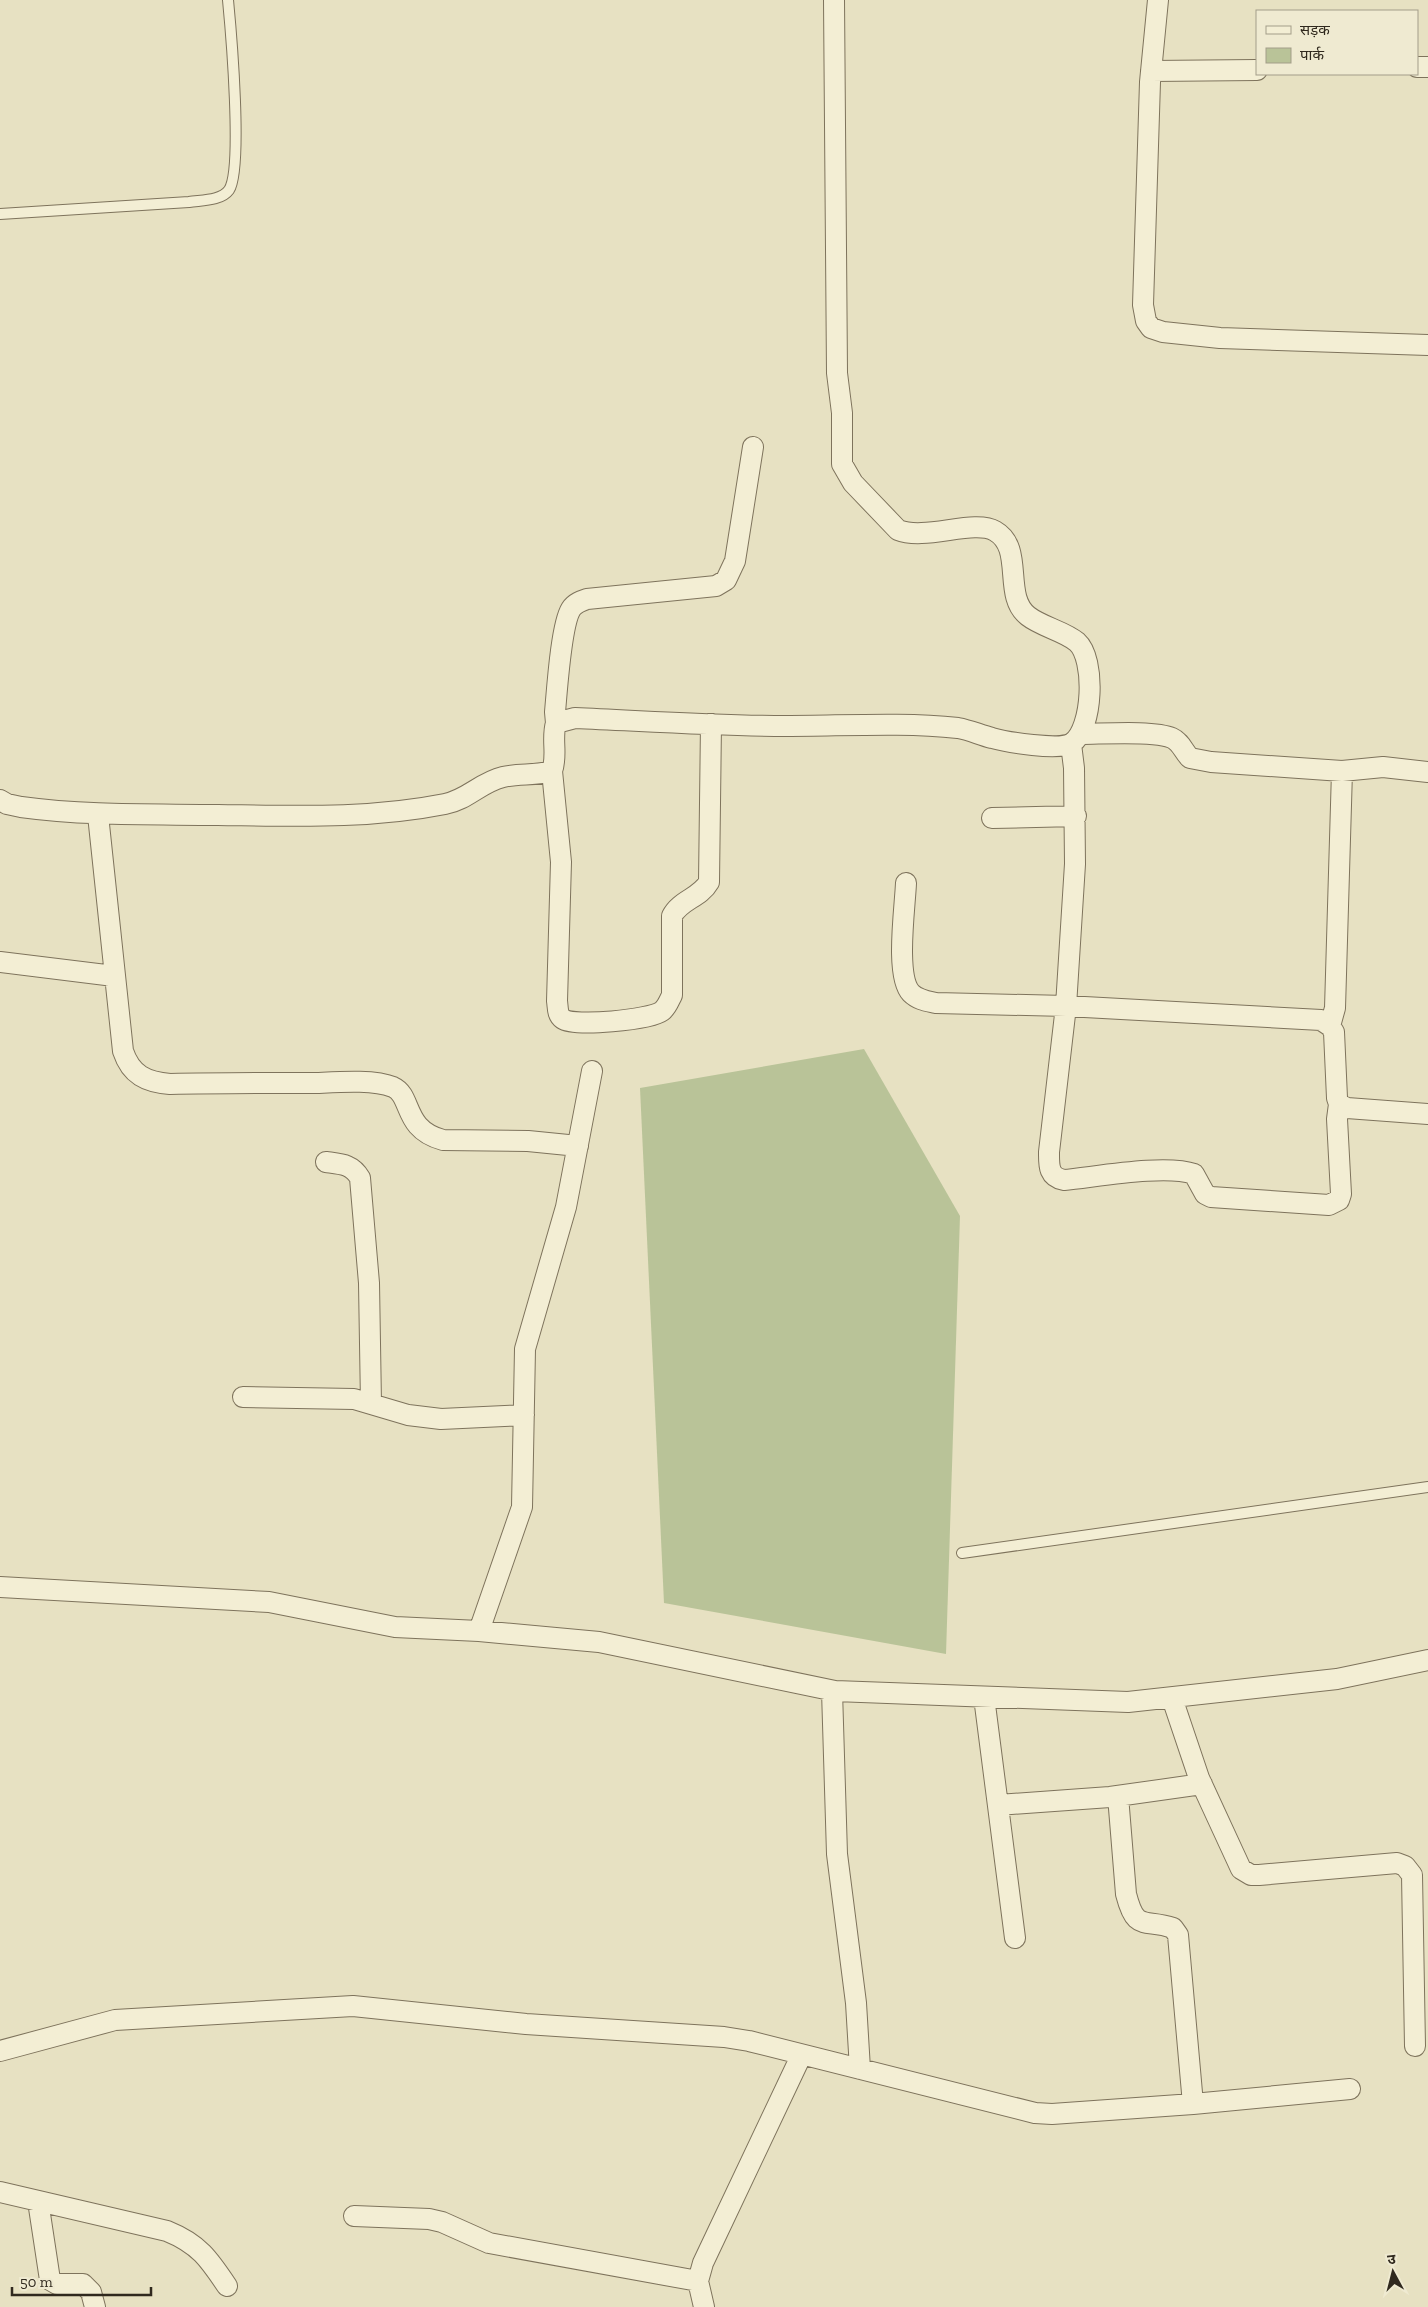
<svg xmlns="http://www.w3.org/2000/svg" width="1428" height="2307" font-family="'Zilla Slab','Noto Sans Devanagari',serif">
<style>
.green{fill:#b9c398}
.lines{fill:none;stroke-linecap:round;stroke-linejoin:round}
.service-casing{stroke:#7e735c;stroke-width:12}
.minor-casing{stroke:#7e735c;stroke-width:22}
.service{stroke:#f3eed4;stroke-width:10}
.minor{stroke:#f3eed4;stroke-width:20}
</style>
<rect width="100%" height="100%" fill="#e7e1c2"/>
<!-- green -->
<path class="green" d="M 864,1049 L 960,1216 L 946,1654 L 664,1603 L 640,1088 Z"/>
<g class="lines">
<!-- service casing -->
<g class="service-casing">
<path id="service" d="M 0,214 L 189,202 C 201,200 221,201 229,190 C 243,169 231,31 228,0
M 962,1553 L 1428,1487"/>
</g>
<!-- minor casing -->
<g class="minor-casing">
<path id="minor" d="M 1158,0 L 1150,82 L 1143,305 L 1146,321 L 1151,328 L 1163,332 L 1220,338 L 1428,345
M 1417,67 L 1428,67
M 1151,71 L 1257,70
M 556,723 L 555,712 C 557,691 561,625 571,609 C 575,603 581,601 587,599 L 716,586 L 726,580 L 735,561 L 753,447
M 1081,734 C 1102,734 1154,730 1172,738 C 1181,742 1183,751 1190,758 L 1211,762 L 1342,771 L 1383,767 L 1428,772
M 1071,744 L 1074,768 L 1075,864 L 1066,1006 L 1049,1152 C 1049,1165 1048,1177 1064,1180 C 1096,1177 1165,1164 1194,1174 L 1205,1194 L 1211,1197 L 1329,1205 L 1339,1200 L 1341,1194 L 1337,1119 L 1339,1104
M 552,771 L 561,862 L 557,1001 C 558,1007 557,1015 563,1019 C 574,1027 650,1020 662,1011 C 667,1007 669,1001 672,995 L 672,916 C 680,900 700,898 709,882 L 711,724
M 0,800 L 7,804 L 21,807 C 87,816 152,814 218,815 C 295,816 370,819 445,804 C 467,800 481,782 503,777 C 519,773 536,776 552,771 C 558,755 551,739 556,723 L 575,718 C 645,721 716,726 786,726 C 843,726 902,722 958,728 C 970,730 980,735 992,738 C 1006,742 1060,751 1072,743 C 1093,729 1096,659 1077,642 C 1064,631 1042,627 1028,616 C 1002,596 1025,548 995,531 C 974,519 925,541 898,530 L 853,483 L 842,464 L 842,413 L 837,373 L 834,0
M 98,815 L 123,1051 C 131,1075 146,1082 170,1084 C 219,1083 268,1083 316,1083 C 337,1082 374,1079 393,1087 C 413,1096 402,1129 443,1140 L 528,1141 L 578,1146
M 992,818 L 1076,816
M 906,883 C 905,908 895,976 911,993 C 918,1000 927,1001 936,1003 L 1066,1006 L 1321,1020 L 1330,1026 L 1334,1032 L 1337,1098 L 1339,1104 L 1347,1108 L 1428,1114
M 0,962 L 114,976
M 1330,1026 L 1335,1008 L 1342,771
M 326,1162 C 341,1164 352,1164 360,1178 L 369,1283 L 371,1404
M 243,1397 L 354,1399 L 408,1415 L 441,1419 L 524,1415
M 0,1587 L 269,1602 L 395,1627 L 479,1631 L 599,1642 L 835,1691 L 1128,1702 L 1337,1679 L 1428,1660
M 479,1631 L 522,1507 L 525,1349 L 566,1207 L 592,1071
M 832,1691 L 837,1854 L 856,2003 L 860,2069
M 984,1697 L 1015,1938
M 1172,1698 L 1199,1778 L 1241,1869 L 1251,1875 L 1259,1875 L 1397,1863 L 1405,1866 L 1412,1875 L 1415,2046
M 1118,1796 L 1126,1894 C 1136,1933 1144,1918 1173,1928 L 1178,1935 L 1193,2104
M 998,1805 L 1110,1797 L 1202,1784
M 0,2051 L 115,2020 L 353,2006 L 526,2024 L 724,2037 L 749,2041 L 1035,2113 L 1052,2114 L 1193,2104 L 1350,2089
M 0,2192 L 167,2231 C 199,2244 209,2259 227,2286
M 38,2201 L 50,2280 L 57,2284 L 83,2284 L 91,2292 L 95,2307
M 354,2216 L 429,2219 L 442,2222 L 489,2243 L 698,2281
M 704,2307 L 698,2281 L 703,2263 L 801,2056"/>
</g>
<!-- service -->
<use href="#service" class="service"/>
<!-- minor -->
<use href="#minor" class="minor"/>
</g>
<!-- legend -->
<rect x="1256" y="10" width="162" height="65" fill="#efead1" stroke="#a39d89"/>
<rect x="1266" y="26" width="25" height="8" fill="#f3eed4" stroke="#a39d89"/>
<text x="1300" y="35" font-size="15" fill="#30291e">सड़क</text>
<rect x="1266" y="48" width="25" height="15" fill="#b9c398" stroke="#a39d89"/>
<text x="1300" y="60" font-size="15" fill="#30291e">पार्क</text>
<!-- north arrow -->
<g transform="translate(1393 2272) rotate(353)" stroke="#efead1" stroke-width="4" paint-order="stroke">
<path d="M0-4L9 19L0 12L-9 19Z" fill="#30291e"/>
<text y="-8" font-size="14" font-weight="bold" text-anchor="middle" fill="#30291e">उ</text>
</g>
<!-- scale -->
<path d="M12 2287v8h139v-8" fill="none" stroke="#30291e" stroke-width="2.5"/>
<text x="20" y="2287" font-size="15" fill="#30291e" stroke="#efead1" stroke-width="4" paint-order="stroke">50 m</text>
</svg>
